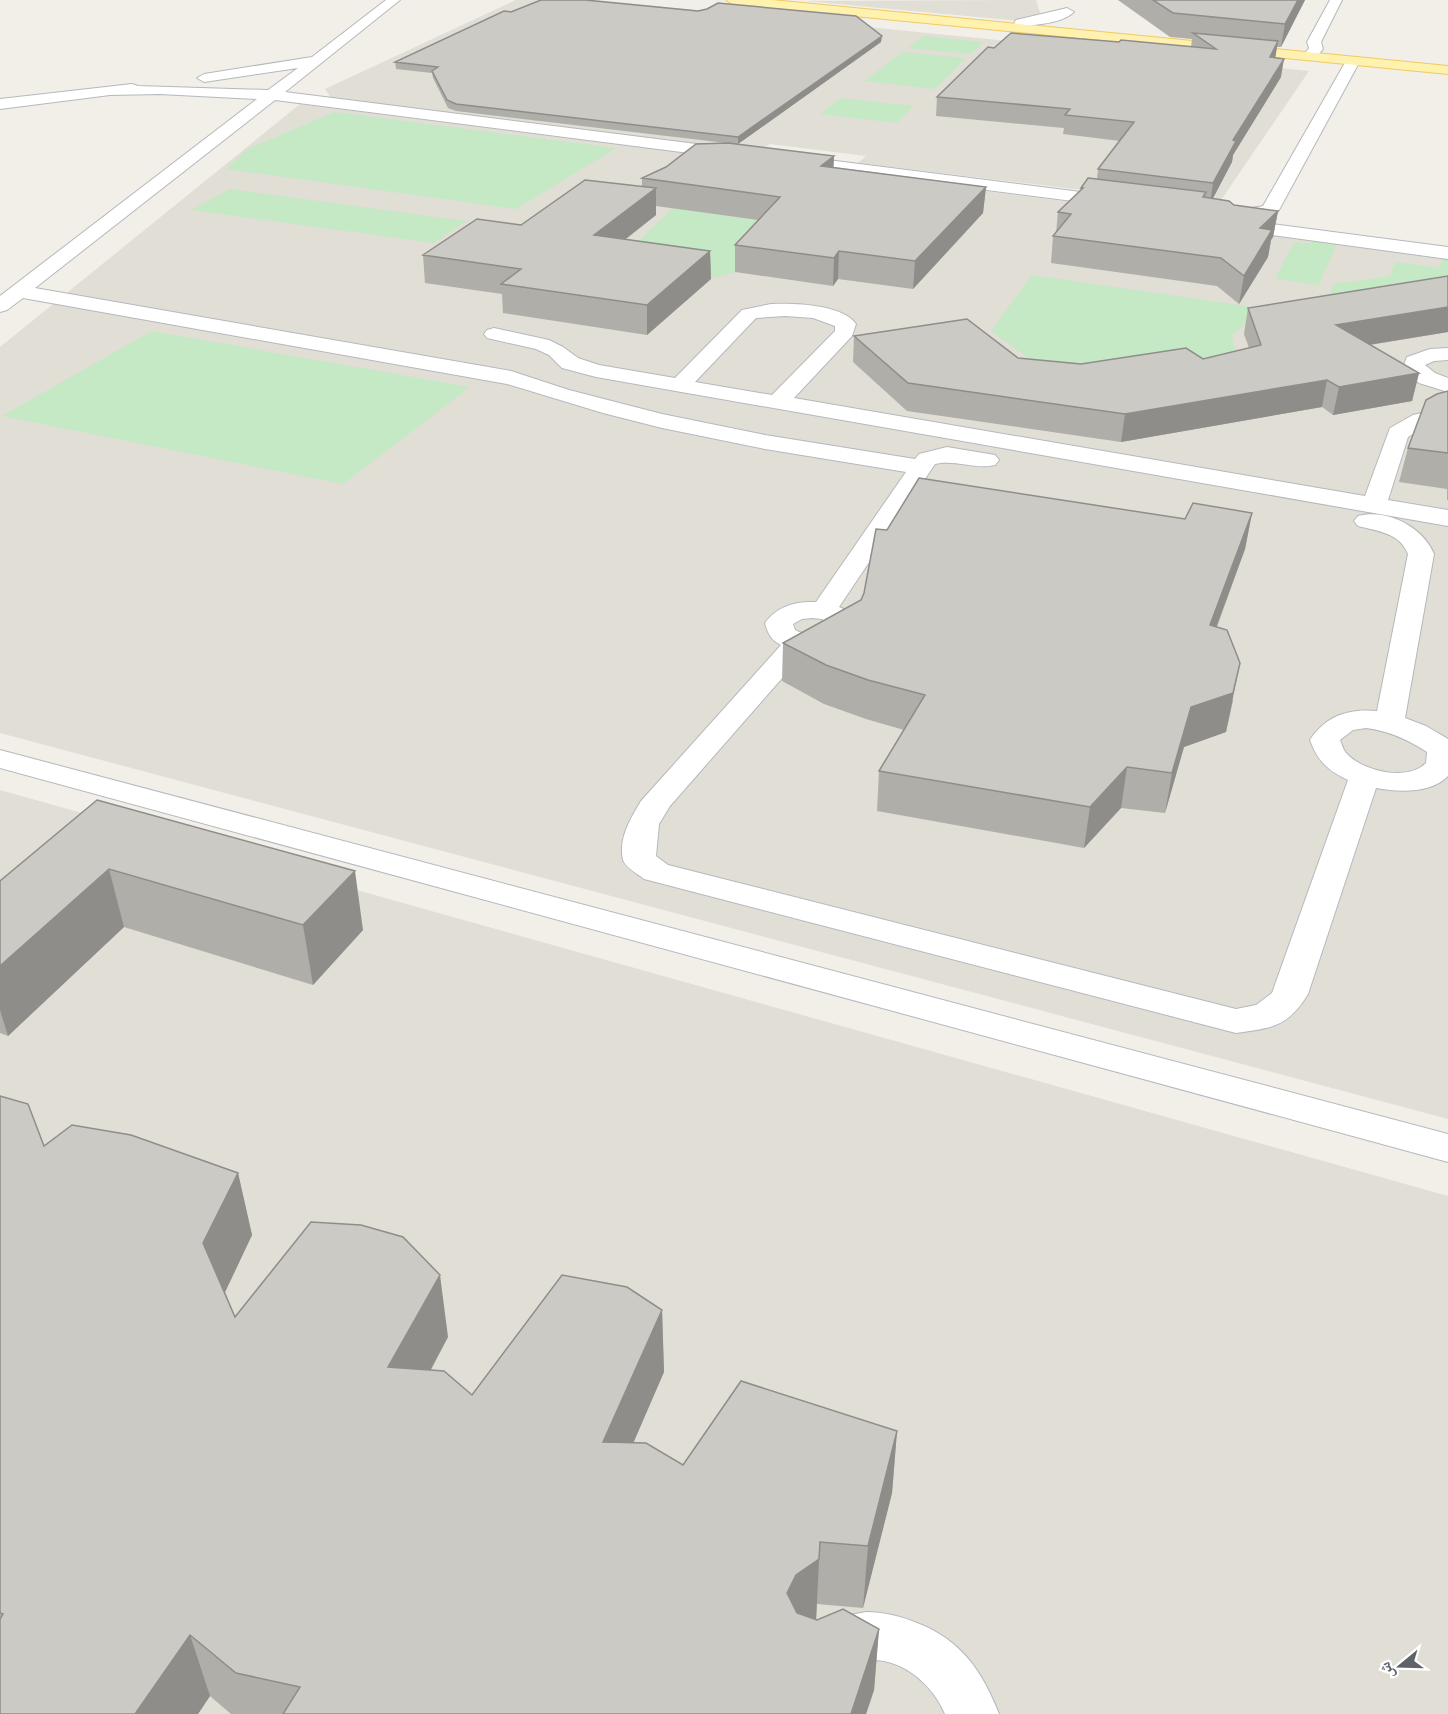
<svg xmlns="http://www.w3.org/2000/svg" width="1448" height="1714" font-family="Arial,'Noto Naskh Arabic',sans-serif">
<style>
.education{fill:#e1ded6}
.green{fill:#c5e8c5}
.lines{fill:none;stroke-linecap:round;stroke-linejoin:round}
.minor-casing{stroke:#b5b8bc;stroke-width:2}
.major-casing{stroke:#f2c960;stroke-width:2}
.minor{fill:#fff;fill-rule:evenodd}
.major{fill:#fff2af;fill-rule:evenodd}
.wall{fill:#afaea9}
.shaded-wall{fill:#8f8d8a}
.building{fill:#cccac5;stroke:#8f8d8a;stroke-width:1.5}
</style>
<rect width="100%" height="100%" fill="#f1efe8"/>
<!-- education -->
<path class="education" d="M 516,0 L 597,0 L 1309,71 L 1217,206 L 858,163 L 866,156 L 770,144 L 756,153 L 331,98 L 325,89 Z
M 1036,0 L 1041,15 L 1021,21 L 805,1 Z
M 300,104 L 1448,250 L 1448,1119 L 0,733 L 0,347 Z
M 0,790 L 1448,1196 L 1448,1714 L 0,1714 Z"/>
<!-- green -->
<path class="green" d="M 923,36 L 984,42 L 971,54 L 908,48 Z
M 903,52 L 966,58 L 934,89 L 864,81 Z
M 841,98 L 914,106 L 896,123 L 820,114 Z
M 334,112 L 616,148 L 516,209 L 226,169 L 246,150 Z
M 230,189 L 467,221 L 434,243 L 191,210 Z
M 673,208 L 777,223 L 735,272 L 711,279 L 614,266 Z
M 1314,238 L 1338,241 L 1319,285 L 1275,279 L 1294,242 L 1311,244 Z
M 1445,254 L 1448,255 L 1448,286 L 1328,304 L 1333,284 L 1390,276 L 1395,262 L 1439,268 Z
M 1032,275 L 1253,307 L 1276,320 L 1244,325 L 1232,335 L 1234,347 L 1245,356 L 1047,372 L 991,331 Z
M 152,331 L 470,387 L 343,484 L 2,416 Z"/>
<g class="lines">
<!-- minor casing -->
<g class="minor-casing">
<path id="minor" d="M 386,0 L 400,0 L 285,92 L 736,149 L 744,154 L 736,159 L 275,100 L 35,288 L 511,371 L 569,390 L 662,414 L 765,435 L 915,459 L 919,454 L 947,447 L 995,455 L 999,460 L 995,465 C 975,470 956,459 935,464 L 839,607 C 850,611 858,619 860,631 C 847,649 826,654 805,652 L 670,806 L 659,824 L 656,856 L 668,865 L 1236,1009 L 1256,1005 L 1272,993 L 1348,780 C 1328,771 1317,760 1310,740 C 1325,716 1349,708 1377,711 L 1408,554 C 1400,533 1378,531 1358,526 L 1354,521 L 1358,516 C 1387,508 1423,527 1434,554 L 1405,718 L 1426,726 L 1448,739 L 1448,776 C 1431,794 1398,792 1376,788 L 1308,994 C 1288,1027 1272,1028 1236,1033 L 644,879 C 638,874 626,868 623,860 C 618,838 631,818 641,801 L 781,645 C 771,640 768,634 765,623 C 777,606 796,601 816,602 L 906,472 L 765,449 L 662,428 L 603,413 L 507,384 L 23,298 L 7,310 L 0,312 L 0,296 L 257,99 L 160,94 L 110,95 L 0,109 L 0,99 L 132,84 L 138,86 L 268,90 L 298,68 L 204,82 L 197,78 L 204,74 L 312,57 ZM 812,618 L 822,619 L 831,625 L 832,629 C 820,638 808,637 795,630 L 793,624 L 802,619 ZM 1366,728 C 1389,731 1407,739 1427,752 L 1426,763 C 1407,782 1362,771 1346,753 C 1343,749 1342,745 1340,740 L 1353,730 Z
M 1330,0 L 1342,0 L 1321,42 L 1323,49 L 1318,55 L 1308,55 L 1306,52 L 1309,48 L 1307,42 Z
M 1067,8 L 1074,12 C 1061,24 1037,24 1021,27 L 1014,23 L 1016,20 Z
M 1353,57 L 1360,61 L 1279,210 L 1276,214 L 1249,221 L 1448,247 L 1448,259 L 1236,230 L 1230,229 L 1227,225 L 1232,221 L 1219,219 L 1216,215 L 1219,211 C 1233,208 1248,210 1263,206 L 1346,61 Z
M 788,155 L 1120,197 L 1126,198 L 1129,202 L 1126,206 L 1120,207 L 782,164 L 780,160 L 782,156 Z
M 771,304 C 793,303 842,304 856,324 L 852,336 L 794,398 L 1365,496 L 1390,428 L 1413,415 L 1448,407 L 1448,421 L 1428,425 L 1408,437 L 1388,500 L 1448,510 L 1448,526 L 596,377 L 562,368 L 549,355 L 536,349 L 487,338 L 484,334 L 487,330 L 494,328 L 549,340 L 563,347 L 578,358 L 599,365 L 675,378 L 742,310 ZM 785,316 L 813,318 L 835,326 L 835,331 L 772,395 L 695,382 L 756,318 Z
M 1448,348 L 1448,360 L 1434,361 L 1425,365 L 1435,373 L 1448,378 L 1448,392 L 1419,383 L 1403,367 L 1407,357 L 1430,349 Z
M 0,750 L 1448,1134 L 1448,1162 L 0,768 Z
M 866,1612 C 884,1612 900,1616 917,1623 C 961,1640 982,1671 999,1714 L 945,1714 C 933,1685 903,1659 871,1660 C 859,1660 845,1667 834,1666 C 829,1665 822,1661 817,1659 L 809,1642 L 817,1625 L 835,1618 Z"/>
</g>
<!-- major casing -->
<g class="major-casing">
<path id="major" d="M 726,0 L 772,0 L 1448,66 L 1448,74 L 732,4 Z"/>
</g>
<!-- minor -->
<use href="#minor" class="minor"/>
<!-- major -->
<use href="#major" class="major"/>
</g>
<!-- wall -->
<path class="wall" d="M 1118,0 L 1305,0 L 1281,47 L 1277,47 L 1275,58 L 1281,77 L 1233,155 L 1232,162 L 1213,198 L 1234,205 L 1278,211 L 1273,237 L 1271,240 L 1268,257 L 1239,304 L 1217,286 L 1051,263 L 1053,236 L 1056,233 L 1058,212 L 1081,191 L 1081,188 L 1097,179 L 1098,169 L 1120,141 L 1063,134 L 1064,128 L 936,116 L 937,97 L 994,48 L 1119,42 L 1191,47 L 1192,39 L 1170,37 Z
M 881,42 L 738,144 L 834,156 L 833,167 L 986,187 L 983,213 L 913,289 L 838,279 L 833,286 L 735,272 L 735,245 L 758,220 L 656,206 L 656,215 L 626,239 L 710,251 L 711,279 L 647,335 L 503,313 L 502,294 L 425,283 L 423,255 L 642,187 L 642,178 L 726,143 L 456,111 L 448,108 L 433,78 L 432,73 L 396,69 L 395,62 Z
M 1448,276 L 1448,332 L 1370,345 L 1419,373 L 1412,401 L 1333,415 L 1322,407 L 1121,442 L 907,411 L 853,362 L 854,336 L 1018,358 L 1081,364 L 1203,359 L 1249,348 L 1244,334 L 1248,308 Z
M 1448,391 L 1448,500 L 1447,500 L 1447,489 L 1399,482 L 1408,448 Z
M 1252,513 L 1245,549 L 1217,627 L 1233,701 L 1226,732 L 1184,747 L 1165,813 L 1121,808 L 1084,848 L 877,811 L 879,771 L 904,730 L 866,719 L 824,704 L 782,681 L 783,643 L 861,600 L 887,530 L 1185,519 Z
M 97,800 L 363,930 L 313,985 L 124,927 L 8,1036 L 0,1033 L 0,881 Z
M 0,1096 L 44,1146 L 238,1173 L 252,1235 L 225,1292 L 235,1317 L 448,1337 L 431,1370 L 472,1395 L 662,1310 L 664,1372 L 633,1442 L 683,1465 L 897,1431 L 892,1493 L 863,1608 L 817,1604 L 816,1619 L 879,1629 L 874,1690 L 866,1714 L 231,1714 L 210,1696 L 198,1714 L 0,1714 Z"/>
<!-- shaded-wall -->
<path class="shaded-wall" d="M 1298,0 L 1305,0 L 1281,47 L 1285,24 Z
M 882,36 L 881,42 L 738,144 L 738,137 Z
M 1278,41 L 1275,59 L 1270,57 Z
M 1284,59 L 1281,77 L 1233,155 L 1232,162 L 1210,204 L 1213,183 L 1233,140 Z
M 834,156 L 833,181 L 821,166 Z
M 986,187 L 983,213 L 913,289 L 915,261 Z
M 656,188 L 656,215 L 595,263 L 594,235 Z
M 1278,211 L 1273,237 L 1271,240 L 1268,257 L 1239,304 L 1244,276 L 1260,228 Z
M 710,251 L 711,279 L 647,335 L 647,305 Z
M 839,251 L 838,279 L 833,286 L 834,258 Z
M 1448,307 L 1448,332 L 1330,351 L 1336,325 Z
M 1419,373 L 1412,401 L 1333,415 L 1339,387 Z
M 1327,380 L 1322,407 L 1121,442 L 1125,414 Z
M 1252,513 L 1245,549 L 1203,663 L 1210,625 Z
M 1240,663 L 1226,732 L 1184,747 L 1165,813 L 1172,773 L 1191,707 Z
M 1127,767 L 1121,808 L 1084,848 L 1090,807 Z
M 109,869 L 124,927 L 8,1036 L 0,1010 L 0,966 Z
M 355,871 L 363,930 L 313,985 L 303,925 Z
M 238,1173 L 252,1235 L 219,1305 L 203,1243 Z
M 440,1275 L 448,1337 L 398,1430 L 388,1367 Z
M 662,1310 L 664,1372 L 607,1504 L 603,1442 Z
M 897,1431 L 892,1493 L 863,1608 L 868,1546 Z
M 820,1542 L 816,1621 L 793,1637 L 787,1593 L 796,1575 Z
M 879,1629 L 874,1690 L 866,1714 L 851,1714 Z
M 190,1635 L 210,1696 L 198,1714 L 135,1714 Z"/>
<!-- building -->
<path class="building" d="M 541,0 L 585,0 L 698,11 L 707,9 L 718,3 L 856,16 L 882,36 L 738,137 L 456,104 L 447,100 L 432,71 L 438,67 L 395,62 L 504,11 L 511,12 Z
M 1153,0 L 1298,0 L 1285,24 L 1173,13 Z
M 1011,33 L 1119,42 L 1121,40 L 1216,49 L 1193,33 L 1278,41 L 1270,57 L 1284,59 L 1233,140 L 1236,141 L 1213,183 L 1098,169 L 1134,122 L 1065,115 L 1070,109 L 937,97 L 988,47 L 994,48 Z
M 728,143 L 834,156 L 821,166 L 986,187 L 915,261 L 839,251 L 834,258 L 735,245 L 780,197 L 642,178 L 666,167 L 696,144 Z
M 1088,178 L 1206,192 L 1203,197 L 1229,201 L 1234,205 L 1278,211 L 1260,228 L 1272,230 L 1244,276 L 1221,258 L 1053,236 L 1071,214 L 1058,212 L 1083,188 L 1081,188 Z
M 585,180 L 656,188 L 594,235 L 710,251 L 647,305 L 501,284 L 521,269 L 423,255 L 477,219 L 521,225 Z
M 1448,276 L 1448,307 L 1336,325 L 1419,373 L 1339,387 L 1327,380 L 1125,414 L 908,383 L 854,336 L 967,319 L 1018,358 L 1081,364 L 1186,348 L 1203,359 L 1261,345 L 1248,308 Z
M 1448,391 L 1448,453 L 1408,448 L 1426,400 L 1437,394 Z
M 919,478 L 1185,519 L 1193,503 L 1252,513 L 1210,625 L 1227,630 L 1240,663 L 1233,693 L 1191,707 L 1172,773 L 1127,767 L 1090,807 L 879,771 L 925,695 L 868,680 L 826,665 L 783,643 L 861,600 L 864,593 L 876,529 L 887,530 Z
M 97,800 L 355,871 L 303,925 L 109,869 L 0,966 L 0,881 Z
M 0,1096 L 28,1104 L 44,1146 L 72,1125 L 131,1135 L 238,1173 L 203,1243 L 235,1317 L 311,1222 L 361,1225 L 403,1237 L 440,1275 L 388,1367 L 444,1371 L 472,1395 L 562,1275 L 627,1287 L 662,1310 L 603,1442 L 646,1443 L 683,1465 L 741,1381 L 897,1431 L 868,1546 L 820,1542 L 819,1559 L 796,1575 L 787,1593 L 797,1613 L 817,1620 L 843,1609 L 879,1629 L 851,1714 L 283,1714 L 300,1687 L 236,1673 L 190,1635 L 135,1714 L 0,1714 L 0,1619 L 3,1614 L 0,1613 Z"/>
<!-- north arrow -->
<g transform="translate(1400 1666) rotate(251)" stroke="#ffffff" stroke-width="4.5" paint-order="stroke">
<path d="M0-4.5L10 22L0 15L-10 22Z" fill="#5f6368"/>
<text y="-9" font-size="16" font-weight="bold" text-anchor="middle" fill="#5f6368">ش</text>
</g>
</svg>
